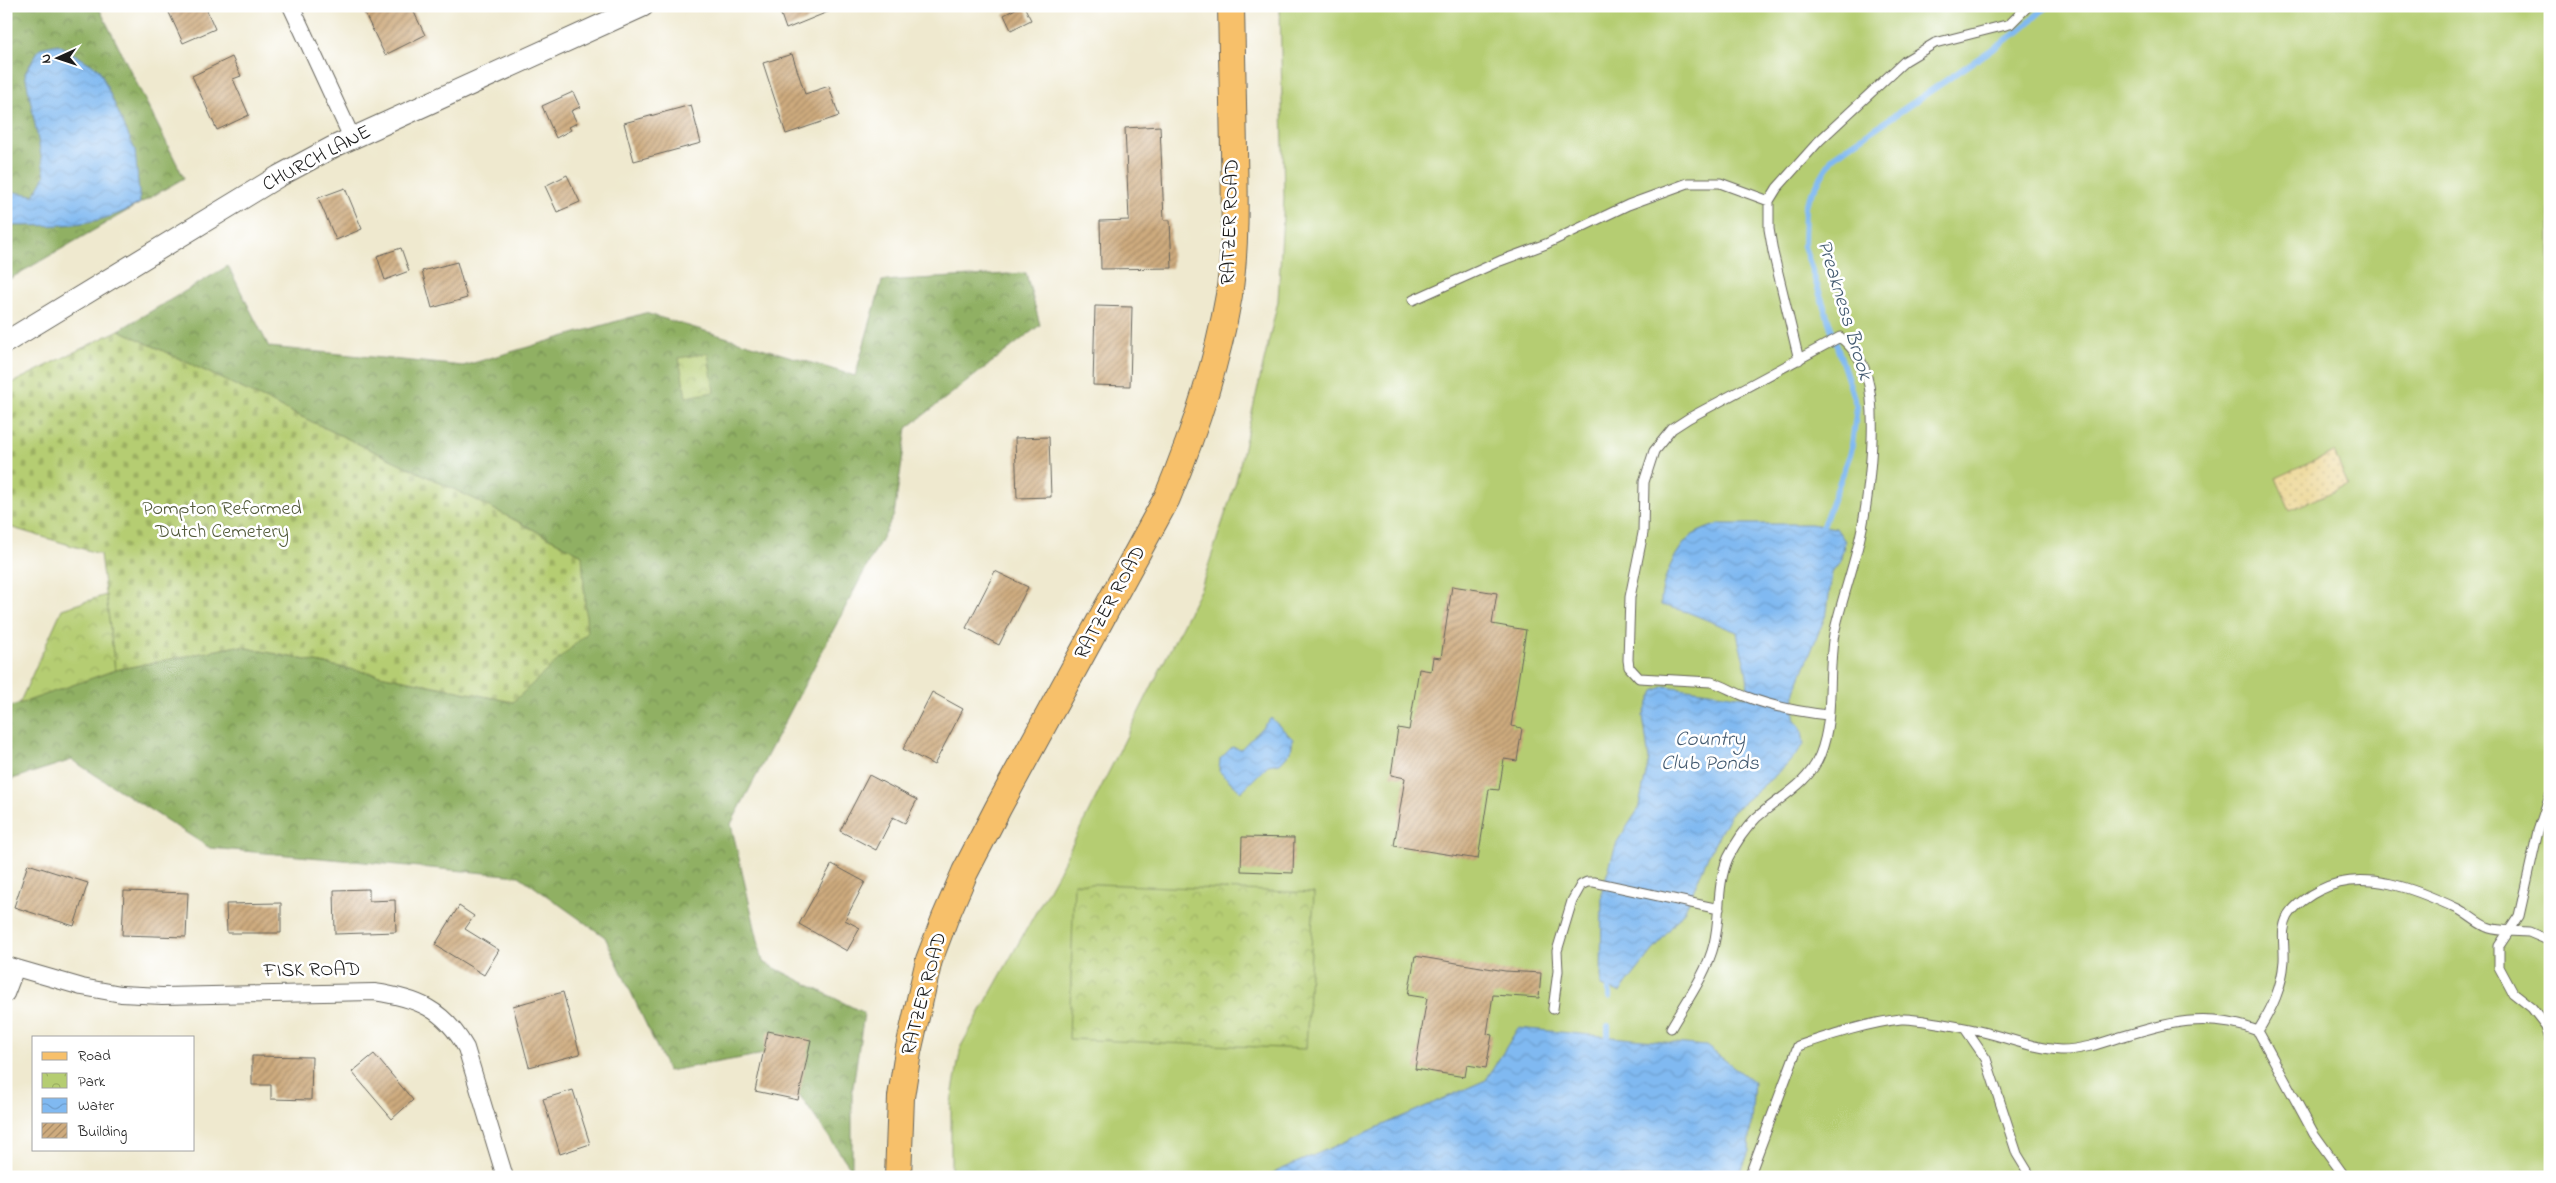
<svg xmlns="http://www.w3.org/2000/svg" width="2556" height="1183" font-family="'Indie Flower',sans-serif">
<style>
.green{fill:#b5cd72;stroke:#687447}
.forest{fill:url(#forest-crowns);stroke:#566640}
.sand{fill:url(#sand-dots);stroke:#857b5d}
.cemetery{fill:url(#cemetery-stones);stroke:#687447}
.park{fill:url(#park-crowns);stroke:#687447}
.water{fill:url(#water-waves);stroke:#4e6a86}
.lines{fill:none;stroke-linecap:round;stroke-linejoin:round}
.stream{stroke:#80b9f1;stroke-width:6}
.building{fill:url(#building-hatch)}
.service-casing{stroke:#66645b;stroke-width:11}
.minor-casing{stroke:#66645b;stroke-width:18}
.tertiary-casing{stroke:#66645b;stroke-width:23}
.primary-casing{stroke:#66645b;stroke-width:28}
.service{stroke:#fff;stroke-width:9}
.minor{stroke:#fff;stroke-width:16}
.tertiary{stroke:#fff;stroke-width:21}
.primary{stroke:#f7c06b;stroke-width:26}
.labels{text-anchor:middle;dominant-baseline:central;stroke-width:5;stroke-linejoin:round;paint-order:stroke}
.street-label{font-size:20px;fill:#1c1c1c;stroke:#fff}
.park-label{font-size:20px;fill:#525a3a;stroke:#fff}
.water-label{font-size:21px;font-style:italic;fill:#445b71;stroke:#fff}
</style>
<defs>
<pattern id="forest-crowns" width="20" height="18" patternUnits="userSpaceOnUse" patternTransform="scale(1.25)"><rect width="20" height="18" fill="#90b064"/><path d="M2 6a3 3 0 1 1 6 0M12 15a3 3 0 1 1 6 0" fill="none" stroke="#758e52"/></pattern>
<pattern id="sand-dots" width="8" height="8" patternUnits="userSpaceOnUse" patternTransform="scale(1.25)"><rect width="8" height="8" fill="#eeda9e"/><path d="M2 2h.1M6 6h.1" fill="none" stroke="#ccba88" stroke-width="1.8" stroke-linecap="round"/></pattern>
<pattern id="cemetery-stones" width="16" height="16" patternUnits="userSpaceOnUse" patternTransform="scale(1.25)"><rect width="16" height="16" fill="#b5cd72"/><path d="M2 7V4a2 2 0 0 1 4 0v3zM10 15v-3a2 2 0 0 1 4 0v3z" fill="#9baf62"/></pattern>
<pattern id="park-crowns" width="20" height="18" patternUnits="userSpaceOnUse" patternTransform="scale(1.25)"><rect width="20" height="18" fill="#b5cd72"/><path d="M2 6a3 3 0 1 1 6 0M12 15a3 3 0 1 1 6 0" fill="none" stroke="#9baf62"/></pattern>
<pattern id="water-waves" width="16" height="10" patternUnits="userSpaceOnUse" patternTransform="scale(1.25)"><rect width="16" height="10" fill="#80b9f1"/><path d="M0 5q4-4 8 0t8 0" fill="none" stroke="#6e9ece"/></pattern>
<pattern id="building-hatch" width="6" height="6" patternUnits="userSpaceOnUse" patternTransform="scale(1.25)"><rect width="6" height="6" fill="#ceab7e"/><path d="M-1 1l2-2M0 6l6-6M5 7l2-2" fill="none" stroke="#a68a66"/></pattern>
</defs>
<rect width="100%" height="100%" fill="#fff"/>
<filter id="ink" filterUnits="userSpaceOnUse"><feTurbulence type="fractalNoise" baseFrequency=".02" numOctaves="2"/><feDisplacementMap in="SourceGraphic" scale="10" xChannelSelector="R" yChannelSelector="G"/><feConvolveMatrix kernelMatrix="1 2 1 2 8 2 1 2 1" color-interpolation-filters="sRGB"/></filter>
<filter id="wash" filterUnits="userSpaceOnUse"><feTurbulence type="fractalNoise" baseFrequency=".0096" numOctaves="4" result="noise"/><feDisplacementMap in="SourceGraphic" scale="20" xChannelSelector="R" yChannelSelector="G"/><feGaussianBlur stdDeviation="1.12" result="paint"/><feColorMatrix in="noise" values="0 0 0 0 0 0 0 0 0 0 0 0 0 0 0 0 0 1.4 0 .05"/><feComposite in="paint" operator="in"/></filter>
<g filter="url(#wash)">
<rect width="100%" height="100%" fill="#efe9cf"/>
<!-- green -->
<path class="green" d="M 1280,6 L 2550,6 L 2550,1177 L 951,1177 L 951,1103 L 961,1046 L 1060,869 L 1201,588 L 1236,481 L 1278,301 L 1284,198 Z"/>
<!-- forest -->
<path class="forest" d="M 6,6 L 98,6 L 184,178 L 6,281 Z
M 228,266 L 269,347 L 463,366 L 645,313 L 855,376 L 882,281 L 1026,273 L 1040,325 L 907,428 L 894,515 L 731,824 L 763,962 L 864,1013 L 852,1093 L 852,1170 L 770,1053 L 668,1071 L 605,937 L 519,876 L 210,848 L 72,760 L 6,781 L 6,708 L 115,670 L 237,646 L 513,702 L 582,555 L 472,498 L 119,330 Z"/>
<!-- sand -->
<path class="sand" d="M 2334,452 L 2348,485 L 2290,510 L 2276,478 Z"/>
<!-- cemetery -->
<path class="cemetery" d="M 119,330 L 472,498 L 582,555 L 587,633 L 513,702 L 237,646 L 115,670 L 100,554 L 6,526 L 6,386 Z"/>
<!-- park -->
<path class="park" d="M 708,353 L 714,392 L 686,397 L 679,358 Z
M 106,595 L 115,670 L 19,704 L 62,609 Z
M 1074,883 L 1314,893 L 1306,1049 L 1069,1039 Z"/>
<!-- water -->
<path class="water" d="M 58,44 L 99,69 L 135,150 L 140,203 C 96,229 56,225 7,226 L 6,191 L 34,195 L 45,176 L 25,73 L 40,48 Z
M 1719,524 L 1811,524 L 1836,528 L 1845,541 L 1840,562 L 1832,573 L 1827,612 L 1795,691 L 1794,718 L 1802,730 L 1804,745 L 1785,767 L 1731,813 L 1708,856 L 1685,910 L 1620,992 L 1601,986 L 1602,890 L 1617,842 L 1638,810 L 1649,760 L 1643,716 L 1654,691 L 1665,686 L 1746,697 C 1752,676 1740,654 1737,632 L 1687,612 L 1661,605 C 1660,583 1674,552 1690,537 C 1697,531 1711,527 1719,524 Z
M 1271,718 L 1293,739 L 1291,751 L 1280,763 L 1268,765 L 1241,792 L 1219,771 L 1220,759 L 1232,747 L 1241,749 Z
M 1518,1028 L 1706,1046 L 1754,1082 L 1749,1151 L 1739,1177 L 1264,1177 L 1486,1080 Z"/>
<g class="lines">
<!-- stream -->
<path class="stream" d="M 1823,526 L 1851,452 L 1857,407 L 1804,246 L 1805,205 L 1833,157 L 2019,31 L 2047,6
M 1609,997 L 1609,988
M 1608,1036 L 1608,1026"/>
</g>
<g id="blocks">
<!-- building -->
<path class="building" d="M 166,6 L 205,6 L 215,29 L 183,43 Z
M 361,6 L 411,6 L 425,35 L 385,55 Z
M 778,6 L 840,6 L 840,7 L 786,29 Z
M 1021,6 L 1024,6 L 1031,20 L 1011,30 L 1004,15 Z
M 792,54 L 805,94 L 829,86 L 839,116 L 786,134 L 763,63 Z
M 232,57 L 241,76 L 233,79 L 249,115 L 217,130 L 192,76 Z
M 573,92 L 580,107 L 571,111 L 577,123 L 569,127 L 571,130 L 556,138 L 542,106 Z
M 691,105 L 701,143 L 634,161 L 624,123 Z
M 1160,126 L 1164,220 L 1170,220 L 1172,268 L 1101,269 L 1100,221 L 1129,220 L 1125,128 Z
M 567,175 L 580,202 L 557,212 L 545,186 Z
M 345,188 L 362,229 L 336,240 L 318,198 Z
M 401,248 L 409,271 L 385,280 L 377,256 Z
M 457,262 L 467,298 L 432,308 L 422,271 Z
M 1095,306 L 1132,307 L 1130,386 L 1093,385 Z
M 1049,437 L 1051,497 L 1017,498 L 1015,438 Z
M 995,571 L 1028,587 L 999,645 L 966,628 Z
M 1452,586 L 1497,593 L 1492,624 L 1526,630 L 1511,726 L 1522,728 L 1517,761 L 1504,759 L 1499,790 L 1489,789 L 1478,859 L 1394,846 L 1405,778 L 1391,775 L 1398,728 L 1409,730 L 1419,669 L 1431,671 L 1433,657 L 1441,658 Z
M 932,692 L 963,709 L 934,765 L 903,749 Z
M 869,775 L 917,800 L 905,823 L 893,817 L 876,850 L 840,831 Z
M 1242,837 L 1294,838 L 1293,873 L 1241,871 Z
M 28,864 L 88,883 L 74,926 L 14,907 Z
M 832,864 L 865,882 L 845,920 L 860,928 L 847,951 L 799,924 Z
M 369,889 L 369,901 L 395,900 L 396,932 L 335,934 L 334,890 Z
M 124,891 L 188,893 L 186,937 L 122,935 Z
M 281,903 L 281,933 L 227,933 L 226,904 Z
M 459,906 L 474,916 L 465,929 L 499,950 L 484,975 L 435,945 Z
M 1415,956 L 1505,971 L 1541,973 L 1539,998 L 1493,995 L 1487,1034 L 1492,1035 L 1486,1068 L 1467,1065 L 1465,1077 L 1415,1069 L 1427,998 L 1408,995 Z
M 563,992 L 580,1054 L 529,1067 L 513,1006 Z
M 768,1031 L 811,1040 L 798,1100 L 755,1091 Z
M 374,1054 L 413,1100 L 392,1119 L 352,1072 Z
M 252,1056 L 312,1057 L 311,1100 L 271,1099 L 271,1085 L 252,1085 Z
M 573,1090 L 590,1144 L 560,1154 L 543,1099 Z"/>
</g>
</g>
<g filter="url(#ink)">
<use href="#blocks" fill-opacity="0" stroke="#66645b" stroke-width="1"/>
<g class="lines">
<!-- service casing -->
<g class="service-casing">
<path id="service" d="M 1413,300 L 1500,261 L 1546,244 L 1628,205 L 1688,183 L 1720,183 L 1769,201
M 1799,360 L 1773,252 L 1769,229 L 1769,201 L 1777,188 L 1819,141 L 1905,61 L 1935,43 L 2010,24 L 2028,6
M 2550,941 L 2529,932 L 2509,931 L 2499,946 L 2499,967 L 2513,993 L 2532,1008 L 2546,1026 L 2550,1040
M 1553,1009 L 1558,971 L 1557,951 L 1572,901 L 1581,885 L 1587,882 L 1594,882 L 1719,909
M 1671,1028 C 1686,1002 1707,973 1714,944 C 1721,915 1716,886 1728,858 C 1735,844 1745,829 1756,818 C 1779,797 1808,785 1820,755 C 1835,718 1827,673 1834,634 C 1840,606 1850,578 1857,550 C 1868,508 1879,419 1867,377 C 1863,360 1852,347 1840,337 L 1689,418 L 1672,429 L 1654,451 L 1644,482 L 1643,533 L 1630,597 L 1628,660 L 1629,667 L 1639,678 L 1711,682 C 1724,685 1734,693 1747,697 C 1773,707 1800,712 1828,715
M 1966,1030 L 1986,1059 L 2017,1154 L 2031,1177
M 2258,1031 C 2272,1008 2282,988 2284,961 C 2285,945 2280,931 2288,916 C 2295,905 2309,895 2320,890 C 2363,867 2418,890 2458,909 C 2468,914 2477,923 2487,927 C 2493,930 2502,930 2509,931 L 2519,916 L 2538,831 L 2550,795
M 1749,1177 L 1798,1046 C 1831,1035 1866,1023 1901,1019 C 1915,1018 1967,1028 1983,1032 C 2009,1038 2035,1049 2061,1050 C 2080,1050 2099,1044 2117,1038 C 2167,1023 2206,1011 2258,1031 L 2314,1134 L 2345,1177"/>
</g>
<!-- minor casing -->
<g class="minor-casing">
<path id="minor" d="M 291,6 L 352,138
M 6,965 L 82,987 L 121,994 L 162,996 L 374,992 C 417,998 444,1009 466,1048 L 505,1177
M 6,994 L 16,968"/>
</g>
<!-- tertiary casing -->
<g class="tertiary-casing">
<path id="tertiary" d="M 6,342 L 279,176 L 333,147 L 643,6"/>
</g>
<!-- primary casing -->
<g class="primary-casing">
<path id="primary" d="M 898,1177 L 901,1097 L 908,1052 L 929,960 L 945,918 L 965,872 L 998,808 L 1167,498 C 1194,433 1217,365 1229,295 C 1236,248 1235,199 1234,151 C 1233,103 1232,54 1231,6"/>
</g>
<!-- service -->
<use href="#service" class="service"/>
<!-- minor -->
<use href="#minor" class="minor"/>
<!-- tertiary -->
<use href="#tertiary" class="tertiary"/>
<!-- primary -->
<use href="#primary" class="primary"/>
</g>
</g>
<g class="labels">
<!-- street labels -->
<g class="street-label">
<text transform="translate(317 159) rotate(-28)">CHURCH LANE</text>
<text transform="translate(1231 222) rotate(-88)">RATZER ROAD</text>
<text transform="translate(1111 603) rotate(-61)">RATZER ROAD</text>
<text transform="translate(312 971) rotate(-1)">FISK ROAD</text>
<text transform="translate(925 994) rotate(-75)">RATZER ROAD</text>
</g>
<!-- park labels -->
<g class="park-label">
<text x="222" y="509">Pompton Reformed<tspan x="222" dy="23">Dutch Cemetery</tspan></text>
</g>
<!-- water labels -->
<g class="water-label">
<text transform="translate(1844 310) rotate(73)">Preakness Brook</text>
<text x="1710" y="740">Country<tspan x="1710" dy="24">Club Ponds</tspan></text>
</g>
</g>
<!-- margin -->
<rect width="2556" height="1183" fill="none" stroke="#fff" stroke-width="25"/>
<!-- legend -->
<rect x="32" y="1036" width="162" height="115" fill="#ffffff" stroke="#a4a4a4"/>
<rect x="42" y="1052" width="25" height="8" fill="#f7c06b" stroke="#a4a4a4"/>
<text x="78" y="1060" font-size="15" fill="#1c1c1c">Road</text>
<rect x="42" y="1073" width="25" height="15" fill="url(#park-crowns)" stroke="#a4a4a4"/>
<text x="78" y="1086" font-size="15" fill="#1c1c1c">Park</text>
<rect x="42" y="1098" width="25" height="15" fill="url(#water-waves)" stroke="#a4a4a4"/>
<text x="78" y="1110" font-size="15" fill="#1c1c1c">Water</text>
<rect x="42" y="1123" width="25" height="15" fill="url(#building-hatch)" stroke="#a4a4a4"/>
<text x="78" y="1136" font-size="15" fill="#1c1c1c">Building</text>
<!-- north arrow -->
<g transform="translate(58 58) rotate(267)" stroke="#ffffff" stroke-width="4" paint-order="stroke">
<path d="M0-4L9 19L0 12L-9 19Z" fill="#1c1c1c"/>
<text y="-8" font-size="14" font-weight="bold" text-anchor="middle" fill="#1c1c1c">N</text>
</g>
</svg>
